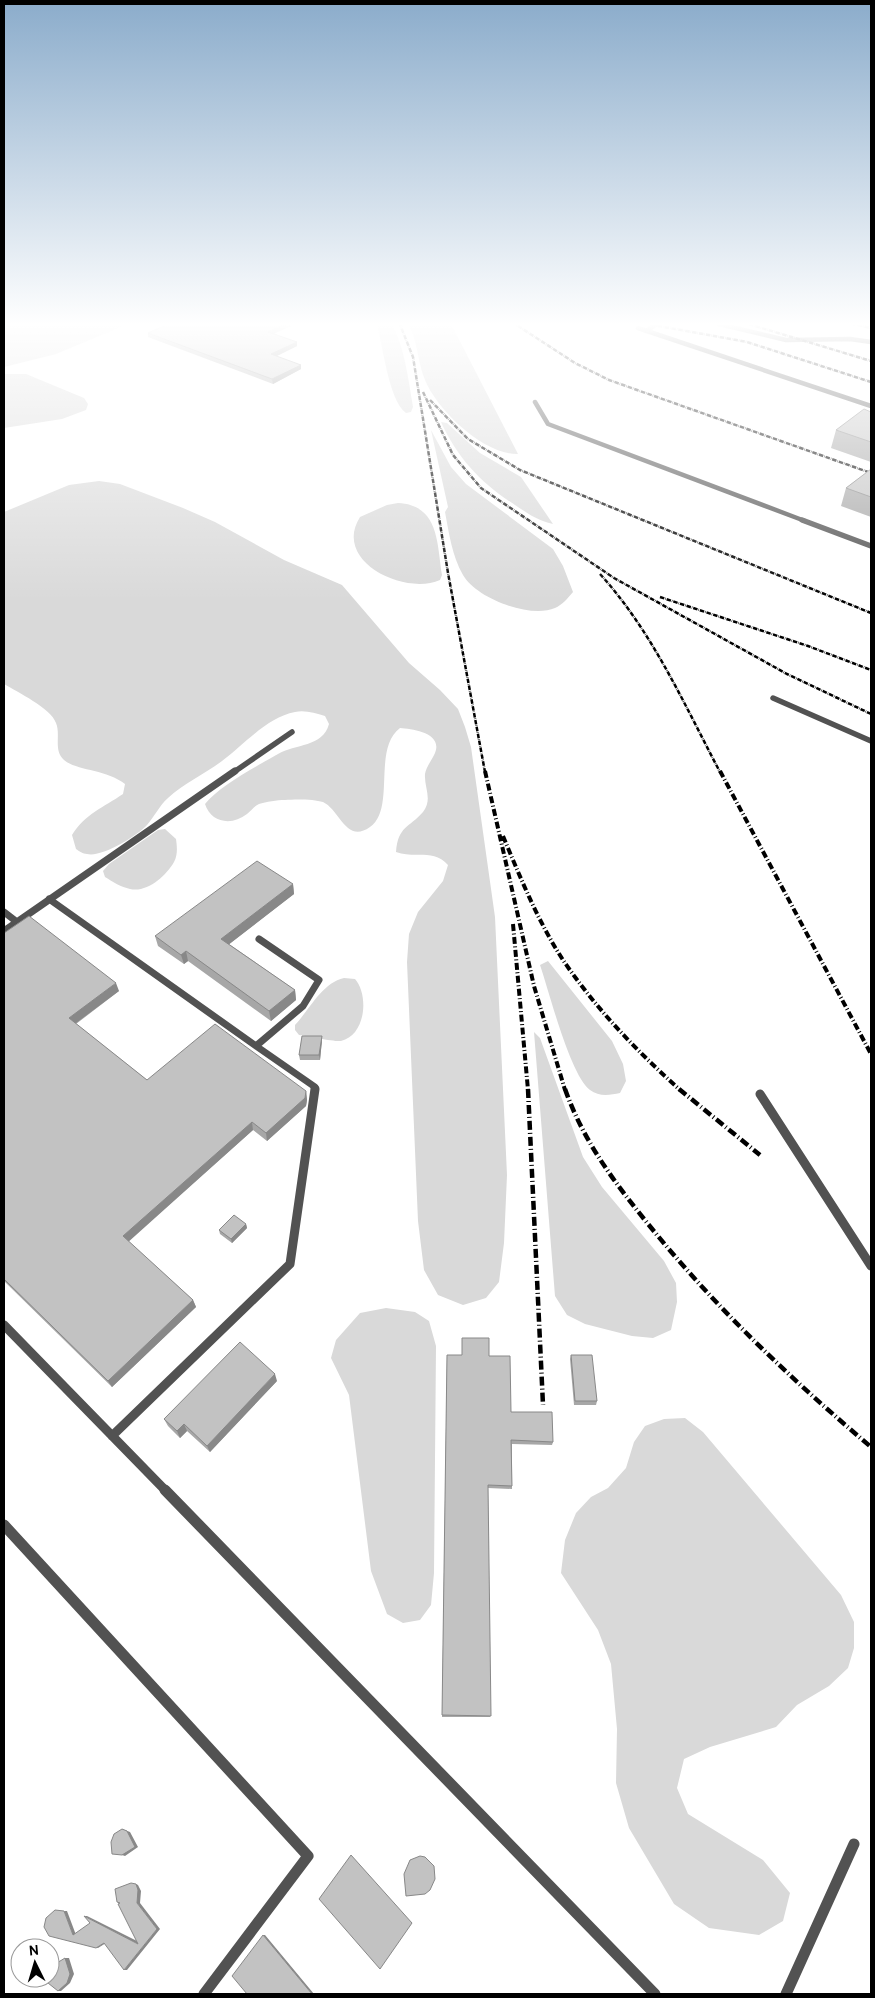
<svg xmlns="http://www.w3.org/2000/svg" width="875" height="1998" font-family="Overpass,sans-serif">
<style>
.green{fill:#d9d9d9}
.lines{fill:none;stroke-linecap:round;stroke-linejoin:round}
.lane-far4{stroke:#525252;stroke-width:4.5}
.lane-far3{stroke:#525252;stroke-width:5.5}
.lane-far2{stroke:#525252;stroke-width:7}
.lane-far1{stroke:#525252;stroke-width:9}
.lane{stroke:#525252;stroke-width:11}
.rail-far2{stroke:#000;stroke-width:2.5;stroke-dasharray:4.5 1 0.5 1;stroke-linecap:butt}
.rail-far1{stroke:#000;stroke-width:4;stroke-dasharray:7 2.5 1 2.5;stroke-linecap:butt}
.rail{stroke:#000;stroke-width:4.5;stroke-dasharray:9 3 1 3;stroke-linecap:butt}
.wall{fill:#a7a7a7}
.shaded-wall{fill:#888}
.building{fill:#c2c2c2;stroke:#888}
</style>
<rect width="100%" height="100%" fill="#fff"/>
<!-- green -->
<path class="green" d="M 4,322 L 133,322 L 56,354 L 4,367 Z
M 376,322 L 391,322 C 405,348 408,378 413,407 L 411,412 L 406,413 C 388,400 383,343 376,322 Z
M 407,322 L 450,322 L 518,454 C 484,455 437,410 425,380 C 417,361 418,339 407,322 Z
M 4,374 L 26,374 L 84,398 L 88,404 L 86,410 L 62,419 L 4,428 Z
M 441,422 L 447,423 L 480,453 L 521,477 L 553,524 C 538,521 527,513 515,505 C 481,483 458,459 441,422 Z
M 431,430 L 451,467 L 466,484 L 553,549 L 563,566 L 573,592 C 568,598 562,605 555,608 C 530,619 476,598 463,575 C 452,556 449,533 445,512 L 448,507 Z
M 99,481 L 120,484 L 183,508 L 215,522 L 284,560 L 342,585 L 409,663 L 440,690 L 458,709 L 465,727 L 471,747 L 495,917 L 507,1175 L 504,1243 L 499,1282 L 486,1298 L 463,1305 L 438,1295 L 424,1270 L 418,1221 L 407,962 L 409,934 L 418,912 L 443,881 L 448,865 C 433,848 415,859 396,852 C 398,826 409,828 423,812 C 433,799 424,788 425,774 C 426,767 432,760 435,753 C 443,733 413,729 400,728 C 372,749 396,809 370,827 C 346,844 340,810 323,802 C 314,799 295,799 285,800 C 277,800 266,802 259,804 C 254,806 251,811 247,814 C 232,826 211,823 205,804 C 219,786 257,766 278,754 C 295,744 323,747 329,724 L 325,716 C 315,713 305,710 295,712 C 267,717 244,745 222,761 C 205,774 184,783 168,798 C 159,806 155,816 147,825 C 137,836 101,858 87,854 C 83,854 79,851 76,849 L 72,835 C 85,814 104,807 123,794 L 125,784 C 106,769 77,771 64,760 C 53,750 61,735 56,723 C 51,708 17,692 4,684 L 4,512 L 69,485 Z
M 398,503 C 439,505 437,543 442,575 L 440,580 C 404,596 332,561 360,517 L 387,505 Z
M 165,829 L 176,839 C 177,846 178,855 174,862 C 166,876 147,893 130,889 C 121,887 113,882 105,877 L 103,871 L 109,864 L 158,830 Z
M 548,961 L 612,1041 L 623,1064 L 626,1081 L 620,1093 C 610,1095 599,1097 590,1090 C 570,1075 549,991 540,965 Z
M 344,978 L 355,979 C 369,995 366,1035 341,1041 C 335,1042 308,1036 299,1035 L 295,1030 L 295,1025 C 310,1009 322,983 344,978 Z
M 534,1032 L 540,1038 L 583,1157 L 602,1187 L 664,1261 L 676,1283 L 677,1302 L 671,1330 L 653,1338 L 632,1336 L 585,1324 L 567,1315 L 555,1296 Z
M 386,1308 L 415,1312 L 429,1321 L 436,1346 L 434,1573 L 431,1605 L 420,1620 L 403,1623 L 387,1614 L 371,1571 L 349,1395 L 331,1358 L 336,1340 L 360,1313 Z
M 685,1418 L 703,1432 L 841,1595 L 854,1622 L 854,1648 L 848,1668 L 829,1686 L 797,1705 L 776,1727 L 710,1747 L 684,1759 L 677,1788 L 688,1814 L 763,1860 L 790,1893 L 783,1921 L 759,1935 L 709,1928 L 674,1904 L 629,1828 L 616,1783 L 617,1729 L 611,1664 L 598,1630 L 561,1573 L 565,1540 L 576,1513 L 591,1497 L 608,1488 L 626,1468 L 634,1442 L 645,1426 L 664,1419 Z"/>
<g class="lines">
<!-- lane-far4 -->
<path class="lane-far4" d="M 711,322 L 786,340 L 850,339 L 871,342
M 638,328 L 871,406
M 646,331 L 660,322
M 535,402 L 548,424 L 805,521"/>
<!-- lane-far3 -->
<path class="lane-far3" d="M 802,520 L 871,546
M 773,698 L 871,741
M 234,772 L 292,732"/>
<!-- lane-far2 -->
<path class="lane-far2" d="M 49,899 L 256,1046 L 303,1006 L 319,980 L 259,939
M 4,912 L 17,922
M 4,931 L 235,771
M 256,1046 L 315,1087 L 315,1090"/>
<!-- lane-far1 -->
<path class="lane-far1" d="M 760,1094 L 871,1266
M 4,1325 L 166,1491
M 112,1436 L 290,1264 L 315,1089"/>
<!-- lane -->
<path class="lane" d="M 165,1490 L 655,1994
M 4,1525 L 308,1856 L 204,1994
M 786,1994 L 854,1844"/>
<!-- rail-far2 -->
<path class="rail-far2" d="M 399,322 L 413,357 L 448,573 L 485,772
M 512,322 L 575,363 L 609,380 L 871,473
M 637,322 L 747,342 L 871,382
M 742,322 L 871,361
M 844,322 L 871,328
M 423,392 L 453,455 L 481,488 L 614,578 L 787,674 L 871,714
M 430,400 L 468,439 L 520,470 L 871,613
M 600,574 C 652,631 684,704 720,772
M 660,597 L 808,646 L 871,670"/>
<!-- rail-far1 -->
<path class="rail-far1" d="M 485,771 L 534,986 L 565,1090
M 720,771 L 871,1054
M 503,836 C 521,879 539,924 565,963 C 598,1011 637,1051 680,1090
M 513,924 L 528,1090"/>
<!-- rail -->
<path class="rail" d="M 528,1089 L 543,1405
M 565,1089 C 584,1143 617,1186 653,1230 C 718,1310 792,1380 871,1447
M 679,1089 L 760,1155"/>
</g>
<!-- wall -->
<path class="wall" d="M 173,322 L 295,322 L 295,324 L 274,333 L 297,346 L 276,356 L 301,365 L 301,369 L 273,384 L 148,337 L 148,333 Z
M 871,412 L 871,462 L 831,448 L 836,430 Z
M 871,469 L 871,517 L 841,506 L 846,488 Z
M 293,884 L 294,894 L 229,944 L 295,990 L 296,1000 L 271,1021 L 188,961 L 184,964 L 158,946 L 155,936 Z
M 4,933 L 119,991 L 76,1024 L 147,1080 L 306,1091 L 307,1100 L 306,1106 L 267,1141 L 253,1130 L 128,1241 L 193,1300 L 196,1307 L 112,1387 L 4,1281 Z
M 322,1040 L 320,1060 L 300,1060 L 299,1055 Z
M 246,1224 L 247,1228 L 232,1243 L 220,1234 L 219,1230 Z
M 447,1355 L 489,1356 L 511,1412 L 553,1442 L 552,1445 L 512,1444 L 512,1489 L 488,1488 L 490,1717 L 442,1717 Z
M 571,1355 L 597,1401 L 596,1405 L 574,1405 L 570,1359 Z
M 277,1381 L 210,1452 L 187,1431 L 180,1438 L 168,1426 L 164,1419 Z"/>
<!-- shaded-wall -->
<path class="shaded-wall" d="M 289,322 L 295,322 L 295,324 L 269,336 L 268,332 Z
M 297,342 L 297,346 L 271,359 L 271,354 Z
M 301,365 L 301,369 L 273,384 L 272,379 Z
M 293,884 L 294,894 L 223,949 L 221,939 Z
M 186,951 L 188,961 L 184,964 L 181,955 Z
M 116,983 L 119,991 L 72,1026 L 69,1018 Z
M 295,990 L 296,1000 L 271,1021 L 269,1011 Z
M 322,1036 L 322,1040 L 320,1060 L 319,1055 Z
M 306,1091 L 307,1100 L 306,1106 L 267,1141 L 266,1133 Z
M 252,1122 L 253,1130 L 126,1244 L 123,1236 Z
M 246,1224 L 247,1228 L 232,1243 L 231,1239 Z
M 193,1300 L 196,1307 L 112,1387 L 108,1381 Z
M 275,1374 L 277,1381 L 210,1452 L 207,1446 Z
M 184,1424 L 187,1431 L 180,1438 L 177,1431 Z
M 122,1829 L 130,1832 L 138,1847 L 125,1856 L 122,1855 Z
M 136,1884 L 138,1885 L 141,1891 L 140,1903 L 160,1929 L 127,1970 L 124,1970 L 157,1929 L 137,1903 Z
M 64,1911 L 67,1911 L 76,1935 L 73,1935 Z
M 84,1916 L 87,1916 L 141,1943 L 138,1944 Z
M 263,1935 L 265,1935 L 314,1994 L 312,1994 Z
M 104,1943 L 106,1943 L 98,1948 L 96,1948 Z
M 65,1958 L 69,1958 L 74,1974 L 70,1983 L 61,1991 L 58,1991 Z"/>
<!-- building -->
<path class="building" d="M 173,322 L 289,322 L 268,332 L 297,342 L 271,354 L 301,365 L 272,379 L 148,333 Z
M 864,409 L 871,412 L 871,442 L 836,430 Z
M 871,469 L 871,497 L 846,488 Z
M 257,861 L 293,884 L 221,939 L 295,990 L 269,1011 L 186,951 L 181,955 L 155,936 Z
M 29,916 L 116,983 L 69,1018 L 147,1080 L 215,1024 L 306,1091 L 305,1098 L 266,1133 L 252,1122 L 123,1236 L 193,1300 L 108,1381 L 4,1279 L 4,933 Z
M 302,1036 L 322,1036 L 319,1055 L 299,1055 Z
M 234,1215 L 246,1224 L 231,1239 L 219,1230 Z
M 462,1338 L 489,1338 L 489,1356 L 510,1356 L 511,1412 L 552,1412 L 553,1442 L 511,1440 L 512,1486 L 488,1485 L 491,1716 L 442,1715 L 447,1355 L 462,1355 Z
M 240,1342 L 275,1374 L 207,1446 L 184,1424 L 177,1431 L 164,1419 Z
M 571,1355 L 592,1355 L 597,1401 L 575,1401 Z
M 122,1829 L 127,1831 L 135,1847 L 122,1855 L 112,1854 L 111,1842 L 114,1834 Z
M 351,1855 L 412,1923 L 380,1969 L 319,1899 Z
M 420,1856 L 425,1857 L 434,1866 L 435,1879 L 430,1890 L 425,1894 L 406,1896 L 404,1874 L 410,1860 Z
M 131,1883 L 136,1884 L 138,1890 L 137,1903 L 157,1929 L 124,1970 L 104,1943 L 96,1948 L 49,1936 L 44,1927 L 46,1918 L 55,1910 L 64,1911 L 73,1935 L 90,1923 L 84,1916 L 138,1944 L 118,1904 L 120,1903 L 117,1902 L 115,1889 Z
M 263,1935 L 312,1994 L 247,1994 L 232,1976 Z
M 65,1958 L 70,1974 L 67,1983 L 58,1991 L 48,1983 L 48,1978 L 50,1978 L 50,1970 L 52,1966 Z"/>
<!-- sky -->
<linearGradient id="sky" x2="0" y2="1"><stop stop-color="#8baccb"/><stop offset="0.54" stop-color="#fff"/><stop offset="1" stop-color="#fff" stop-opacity="0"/></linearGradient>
<rect width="875" height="601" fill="url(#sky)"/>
<!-- border -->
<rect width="875" height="1998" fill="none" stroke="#000000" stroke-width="10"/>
<!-- north arrow -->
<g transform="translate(35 1963) rotate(355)"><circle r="24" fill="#ffffff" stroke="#999999"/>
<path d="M0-4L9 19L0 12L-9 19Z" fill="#000000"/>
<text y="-8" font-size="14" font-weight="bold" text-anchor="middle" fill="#000000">N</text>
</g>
</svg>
